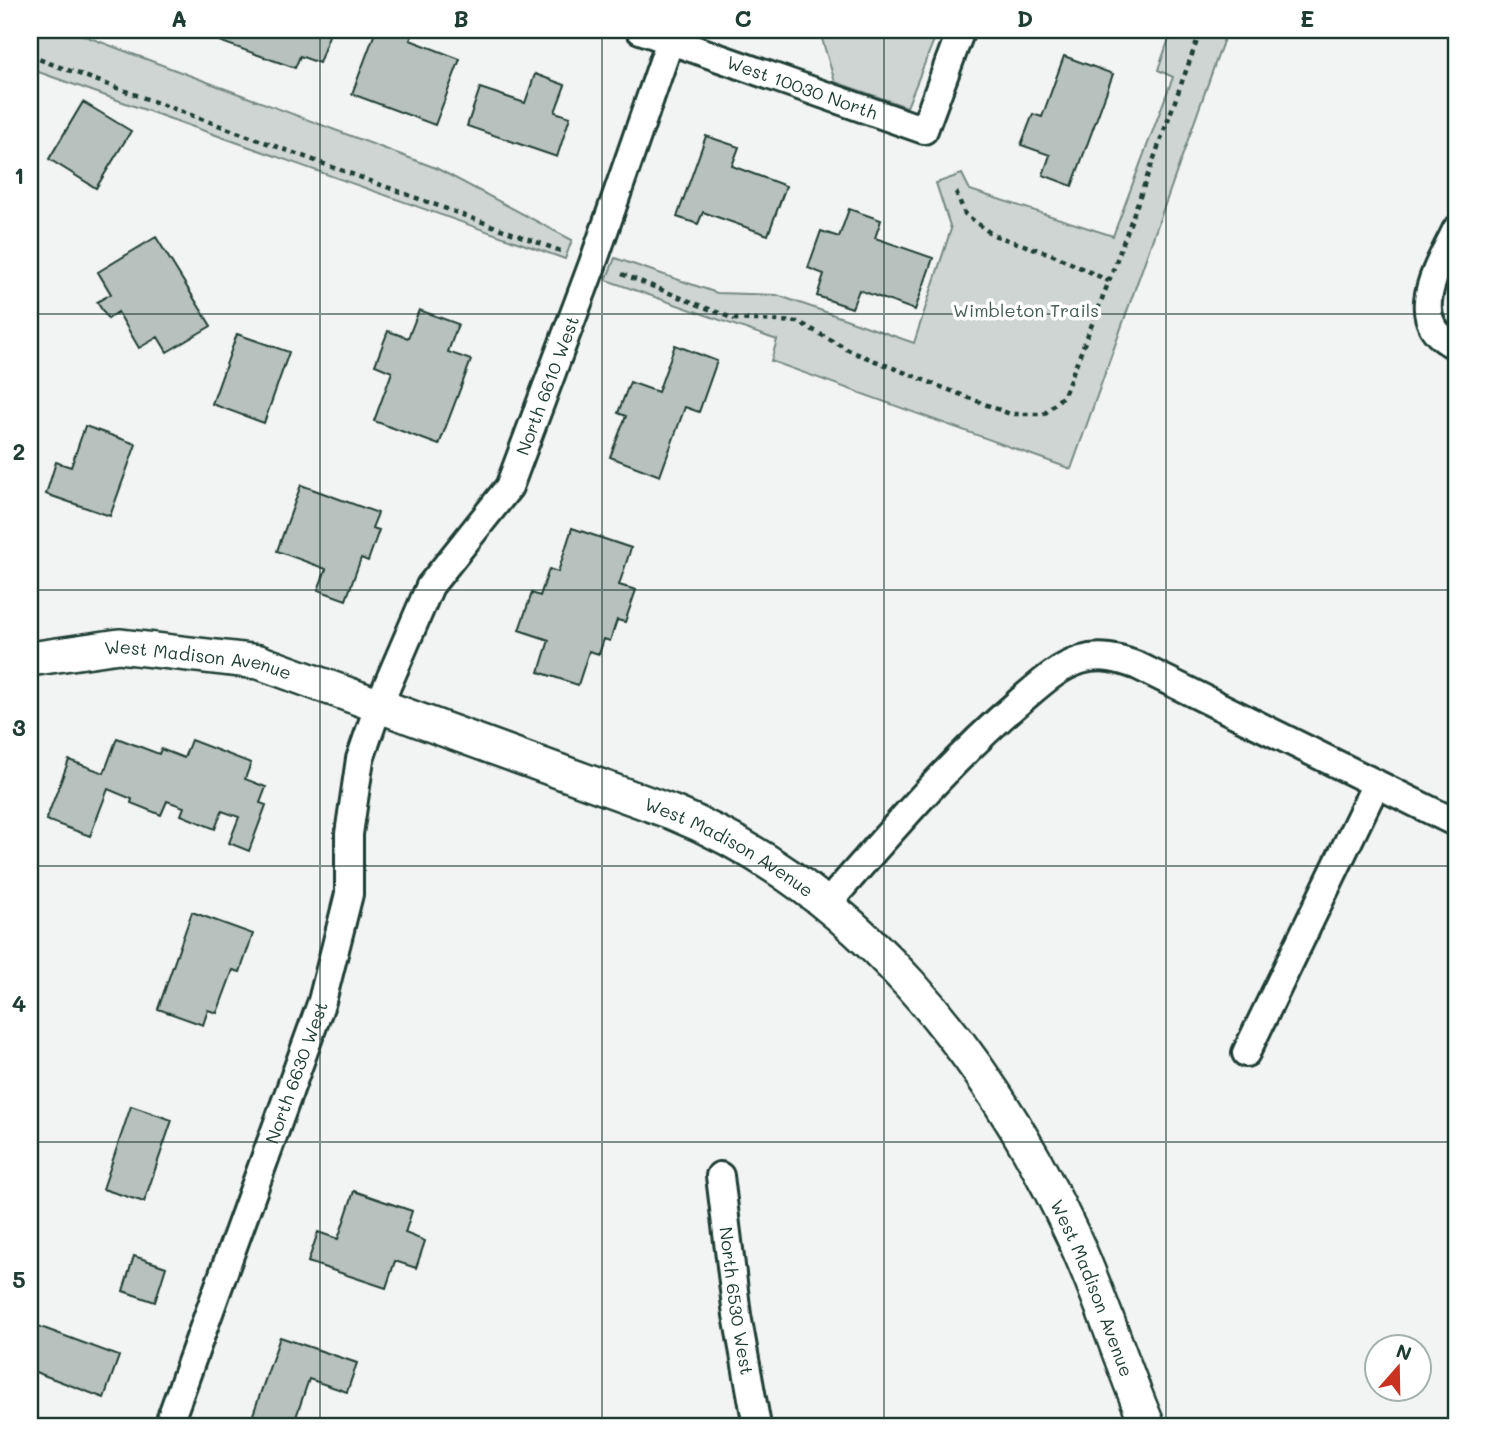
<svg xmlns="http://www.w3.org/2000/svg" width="1486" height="1456" font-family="Mali,sans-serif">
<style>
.green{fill:#ced5d3;stroke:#768984;stroke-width:2}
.building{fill:#b7c1bd;stroke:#1f3d34;stroke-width:2}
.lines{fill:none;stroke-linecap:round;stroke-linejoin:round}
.minor-casing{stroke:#1f3d34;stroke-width:32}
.tertiary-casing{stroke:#1f3d34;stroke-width:38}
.path{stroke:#1f3d34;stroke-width:4.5;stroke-dasharray:5 5;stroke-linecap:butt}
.minor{stroke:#fff;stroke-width:26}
.tertiary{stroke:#fff;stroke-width:33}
.grid{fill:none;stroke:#1f3d34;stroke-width:2;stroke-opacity:0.55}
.labels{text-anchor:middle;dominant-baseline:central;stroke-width:7;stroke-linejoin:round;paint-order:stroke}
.street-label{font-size:18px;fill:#1f3d34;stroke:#fff}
.park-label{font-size:18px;fill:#425b54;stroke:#fff}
.neatline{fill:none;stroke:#1f3d34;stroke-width:2.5}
.grid-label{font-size:23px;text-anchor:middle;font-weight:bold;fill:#1f3d34}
</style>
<rect width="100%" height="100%" fill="#f2f3f3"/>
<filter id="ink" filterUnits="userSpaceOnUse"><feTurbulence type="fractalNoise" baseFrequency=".0143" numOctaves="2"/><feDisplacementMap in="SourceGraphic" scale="14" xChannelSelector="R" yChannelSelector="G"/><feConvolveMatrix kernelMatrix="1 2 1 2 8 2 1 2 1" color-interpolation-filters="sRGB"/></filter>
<g filter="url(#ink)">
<!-- green -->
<path class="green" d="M 30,30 L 69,30 L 436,168 L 572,240 L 565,259 L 30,69 Z
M 823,30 L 938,30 L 907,107 L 835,82 L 822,39 Z
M 1172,30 L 1227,30 L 1071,469 L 771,361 L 777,340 L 606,280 L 615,258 L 717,293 L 777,295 L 914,343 L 951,229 L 936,183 L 962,174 L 970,190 L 1113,236 L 1173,77 L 1158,70 Z"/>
<!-- building -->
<path class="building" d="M 223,30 L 331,30 L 319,63 L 300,56 L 295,68 L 219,41 Z
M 376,30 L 395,30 L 412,36 L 410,40 L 460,59 L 435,125 L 352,94 Z
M 1064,56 L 1113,74 L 1072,186 L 1043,175 L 1050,155 L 1021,145 L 1033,114 L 1042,117 Z
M 535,74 L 565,85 L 555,112 L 570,117 L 557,157 L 467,126 L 480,88 L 525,103 Z
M 83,102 L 131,131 L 96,188 L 49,159 Z
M 706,136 L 739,147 L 732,166 L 786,186 L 768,235 L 703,212 L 698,224 L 677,217 Z
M 849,209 L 881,220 L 875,238 L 933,258 L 915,310 L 859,290 L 852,308 L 817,296 L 824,274 L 808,268 L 821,231 L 839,237 Z
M 156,237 L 211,326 L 167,352 L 158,337 L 139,348 L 118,312 L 108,319 L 97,302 L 111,294 L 98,272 Z
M 419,310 L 458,324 L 448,352 L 471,360 L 439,445 L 374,421 L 392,372 L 375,365 L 388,331 L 408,338 Z
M 237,334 L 289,352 L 264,423 L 212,404 Z
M 675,345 L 717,361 L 699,412 L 685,407 L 660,476 L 610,457 L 626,416 L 618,413 L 630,382 L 658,392 Z
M 85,426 L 136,444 L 110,516 L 46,494 L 56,462 L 71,467 Z
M 301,485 L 378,513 L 372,528 L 379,530 L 368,561 L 361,558 L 346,600 L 318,590 L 326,569 L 277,551 Z
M 572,528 L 631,548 L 619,585 L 636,590 L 625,622 L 617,620 L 610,641 L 604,639 L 599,654 L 589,651 L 578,685 L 539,672 L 549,640 L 519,630 L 532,593 L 540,596 L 549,569 L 558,572 Z
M 117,738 L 159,754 L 161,749 L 184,758 L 191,740 L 251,763 L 245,779 L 266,787 L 260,803 L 266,805 L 249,851 L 229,843 L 239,817 L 222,811 L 215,829 L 181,815 L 184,807 L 167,801 L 161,815 L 131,803 L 132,799 L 108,789 L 90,836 L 46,820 L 69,760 L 104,773 Z
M 192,912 L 253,934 L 240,972 L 233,970 L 217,1013 L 208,1010 L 203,1025 L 158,1009 Z
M 131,1106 L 172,1120 L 144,1202 L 103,1189 Z
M 354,1191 L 412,1211 L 405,1233 L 425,1241 L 416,1268 L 395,1261 L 386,1288 L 308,1262 L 318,1232 L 338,1239 Z
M 134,1256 L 166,1267 L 155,1302 L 123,1291 Z
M 30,1323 L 119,1356 L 104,1398 L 30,1370 Z
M 280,1337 L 357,1363 L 347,1392 L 309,1379 L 293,1426 L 249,1426 Z"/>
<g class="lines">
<!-- minor casing -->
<g class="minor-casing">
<g id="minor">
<path id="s1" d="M 640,30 L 924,130 L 961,30"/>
<path d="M 1456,230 C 1439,266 1402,321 1456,346"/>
<path d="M 826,905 C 888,835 948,763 1019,702 C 1037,687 1057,667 1081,660 C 1101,654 1120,659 1138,666 L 1456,823"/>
<path d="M 1246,1053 L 1376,784"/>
<path id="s2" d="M 720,1176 L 737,1315 L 757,1426"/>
<path id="s3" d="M 168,1426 L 322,1001 L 349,894 L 349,834 L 360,759 L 378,707 L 430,586 L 509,487 L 593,263 L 670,41"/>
</g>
</g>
<!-- tertiary casing -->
<g class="tertiary-casing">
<g id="tertiary">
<path id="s4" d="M 30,659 L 119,646 L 259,662 L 671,812 C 856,886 990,1057 1072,1234 C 1101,1296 1121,1363 1148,1426"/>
</g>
</g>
<!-- path -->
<path class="path" d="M 30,56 L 561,251
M 956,192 L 965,214 L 993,235 L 1051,254 L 1109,281
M 622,274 L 734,319 L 799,322 L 850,351 L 1010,414 L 1044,414 L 1064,395 L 1109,281 L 1201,30"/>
<!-- minor -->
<use href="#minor" class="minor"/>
<!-- tertiary -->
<use href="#tertiary" class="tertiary"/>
</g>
</g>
<!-- grid -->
<path class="grid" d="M 320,30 L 320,1426M 602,30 L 602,1426M 884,30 L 884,1426M 1166,30 L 1166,1426M 30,314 L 1456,314M 30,590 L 1456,590M 30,866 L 1456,866M 30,1142 L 1456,1142"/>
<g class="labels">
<!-- street labels -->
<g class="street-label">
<text stroke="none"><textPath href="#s1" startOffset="172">West 10030 North</textPath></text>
<text stroke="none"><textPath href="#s3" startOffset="1120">North 6610 West</textPath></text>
<text stroke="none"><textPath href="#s4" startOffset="170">West Madison Avenue</textPath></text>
<text stroke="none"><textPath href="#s4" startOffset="737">West Madison Avenue</textPath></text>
<text stroke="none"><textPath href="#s3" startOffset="376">North 6630 West</textPath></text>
<text stroke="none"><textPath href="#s4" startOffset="1323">West Madison Avenue</textPath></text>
<text stroke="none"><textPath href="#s2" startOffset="126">North 6530 West</textPath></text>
</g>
<!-- park labels -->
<g class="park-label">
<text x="1026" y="310">Wimbleton Trails</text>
</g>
</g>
<!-- margin -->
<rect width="1486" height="1456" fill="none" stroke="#fff" stroke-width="77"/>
<!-- north arrow -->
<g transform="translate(1398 1368) rotate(20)"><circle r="33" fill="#ffffff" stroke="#a5b1ae" stroke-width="2"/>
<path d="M0-5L12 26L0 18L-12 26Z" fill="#c8321e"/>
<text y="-10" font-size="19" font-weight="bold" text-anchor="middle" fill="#1f3d34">N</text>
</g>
<rect x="38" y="38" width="1410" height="1380" class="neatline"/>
<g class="grid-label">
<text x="179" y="27">A</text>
<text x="461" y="27">B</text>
<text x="743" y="27">C</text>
<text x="1025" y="27">D</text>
<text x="1307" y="27">E</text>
<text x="19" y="184">1</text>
<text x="19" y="460">2</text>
<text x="19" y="736">3</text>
<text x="19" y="1012">4</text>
<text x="19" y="1288">5</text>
</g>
</svg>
